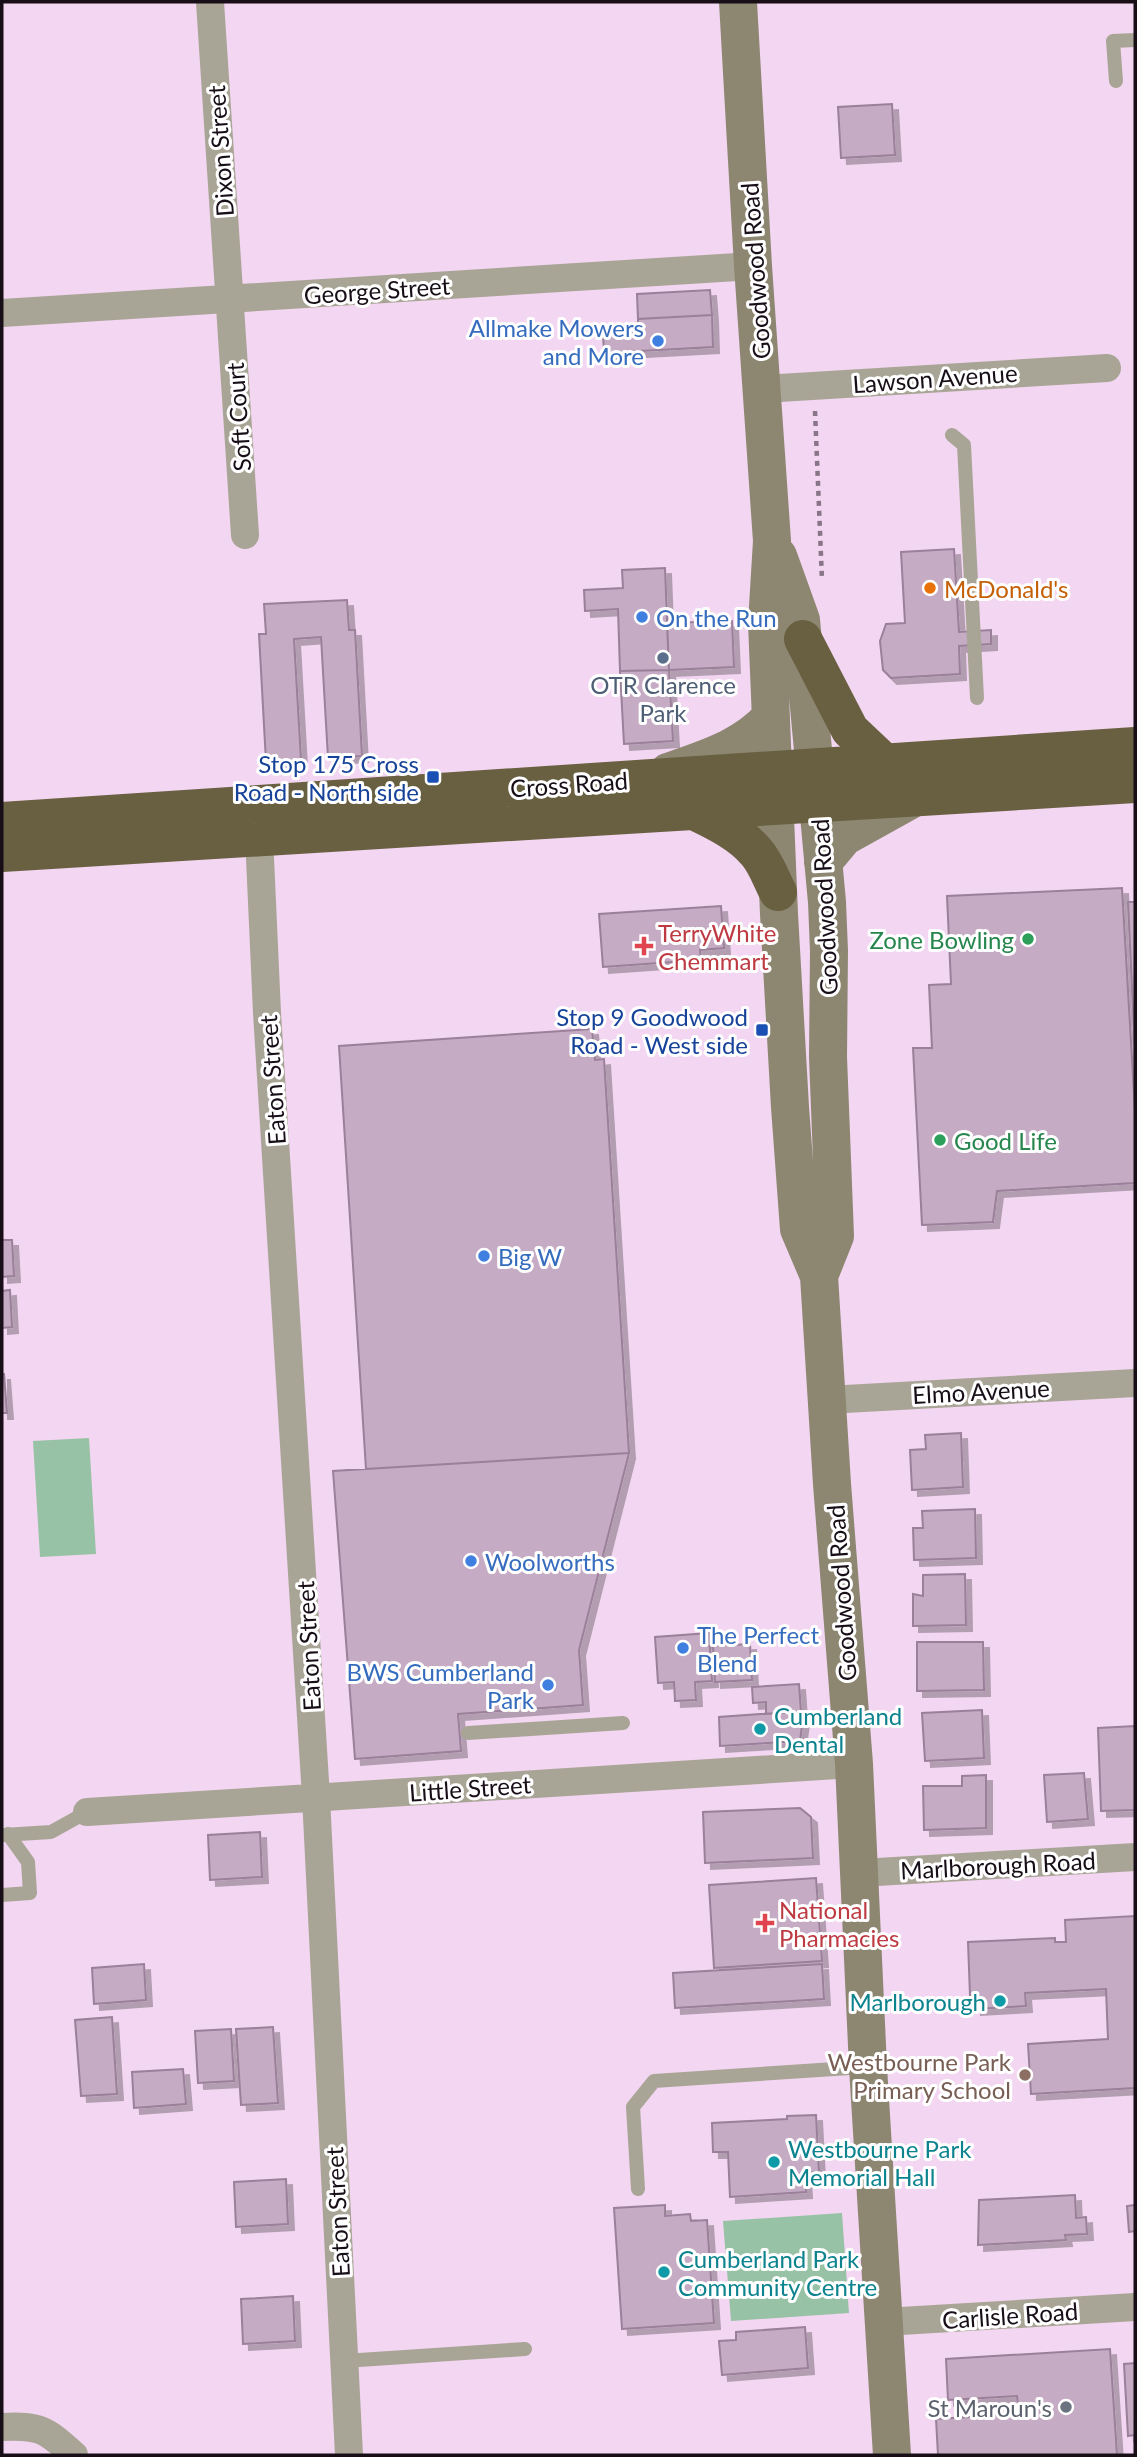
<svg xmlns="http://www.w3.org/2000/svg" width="1137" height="2457" font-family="Lato,sans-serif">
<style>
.green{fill:#98c2a5}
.building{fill:#c6abc4;stroke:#9a8099;stroke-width:2;filter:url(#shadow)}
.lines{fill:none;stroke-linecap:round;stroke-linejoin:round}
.path{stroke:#887587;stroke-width:4.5;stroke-dasharray:5 5;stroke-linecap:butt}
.lane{stroke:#a9a596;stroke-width:14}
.street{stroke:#a9a596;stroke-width:28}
.secondary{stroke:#8d8772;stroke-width:38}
.highway{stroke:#696041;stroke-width:38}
.shop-dot{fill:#3f7fe0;stroke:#fff;stroke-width:2.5}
.food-dot{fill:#e8710a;stroke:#fff;stroke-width:2.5}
.service-dot{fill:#5c6f8a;stroke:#fff;stroke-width:2.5}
.transit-dot{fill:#1a4fb4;stroke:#fff;stroke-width:2.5}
.leisure-dot{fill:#2e9e5b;stroke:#fff;stroke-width:2.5}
.health-dot{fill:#e0444e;stroke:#fff;stroke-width:2.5}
.culture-dot{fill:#0f9aa8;stroke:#fff;stroke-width:2.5}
.education-dot{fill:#8d6e63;stroke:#fff;stroke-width:2.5}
.worship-dot{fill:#6b7280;stroke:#fff;stroke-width:2.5}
.labels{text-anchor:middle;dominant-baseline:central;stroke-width:6;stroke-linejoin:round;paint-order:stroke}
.street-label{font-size:24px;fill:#170e17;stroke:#fff}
.shop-label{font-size:24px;fill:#366cbe;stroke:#fff;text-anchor:start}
.food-label{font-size:24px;fill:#c56008;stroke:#fff;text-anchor:start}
.service-label{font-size:24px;fill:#4e5e75;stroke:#fff}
.transit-label{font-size:24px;fill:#164399;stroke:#fff;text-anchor:end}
.health-label{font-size:24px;fill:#be3a42;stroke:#fff;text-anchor:start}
.leisure-label{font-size:24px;fill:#27864d;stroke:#fff;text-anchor:end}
.culture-label{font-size:24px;fill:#0d838f;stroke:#fff;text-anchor:start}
.education-label{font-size:24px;fill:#785e54;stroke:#fff;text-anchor:end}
.worship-label{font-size:24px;fill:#5b616d;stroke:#fff;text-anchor:end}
</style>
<defs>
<filter id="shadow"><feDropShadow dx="6" dy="6" stdDeviation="0" flood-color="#0004"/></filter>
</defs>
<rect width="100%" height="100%" fill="#f3d6f1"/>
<!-- green -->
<path class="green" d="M 89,1438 L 96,1554 L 40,1557 L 33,1441 Z
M 842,2213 L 849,2313 L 731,2321 L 723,2221 Z"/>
<!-- building -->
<path class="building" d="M 892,104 L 895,155 L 841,158 L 838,107 Z
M 710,290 L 712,315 L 638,319 L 637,294 Z
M 712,315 L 713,347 L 604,353 L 603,334 L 638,333 L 638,319 Z
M 954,549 L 959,632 L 991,630 L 991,644 L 959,646 L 960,674 L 891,678 L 883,670 L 880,641 L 886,624 L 905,623 L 901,552 Z
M 665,568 L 669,670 L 620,671 L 618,609 L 585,611 L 584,590 L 623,588 L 622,570 Z
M 347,600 L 349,630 L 355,630 L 362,756 L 328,758 L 321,637 L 294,639 L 301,760 L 266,762 L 259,634 L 266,634 L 264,604 Z
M 732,621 L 734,667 L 669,670 L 667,623 Z
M 669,670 L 673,741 L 624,744 L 620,671 Z
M 1122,888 L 1135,1111 L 1135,1183 L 997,1191 L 993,1222 L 922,1225 L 913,1048 L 932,1048 L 929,985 L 951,984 L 947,896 Z
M 1128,902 L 1135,902 L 1135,1053 Z
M 721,906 L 724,948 L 700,950 L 701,960 L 603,967 L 599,914 Z
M 592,1029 L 595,1060 L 604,1059 L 629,1453 L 366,1469 L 339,1046 Z
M 2,1240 L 12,1240 L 14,1276 L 2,1277 Z
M 10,1290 L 12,1327 L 2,1328 L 2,1291 Z
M 2,1374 L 4,1374 L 7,1413 L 2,1413 Z
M 961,1433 L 963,1487 L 912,1490 L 910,1450 L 926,1449 L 925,1435 Z
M 629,1453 L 579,1650 L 583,1705 L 458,1714 L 461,1751 L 355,1759 L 333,1471 Z
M 975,1509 L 976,1558 L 914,1560 L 913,1528 L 923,1528 L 922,1511 Z
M 965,1574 L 966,1625 L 913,1626 L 913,1594 L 923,1596 L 923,1575 Z
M 709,1633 L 712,1681 L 695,1682 L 696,1700 L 675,1701 L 674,1682 L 658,1683 L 655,1637 Z
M 917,1642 L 983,1642 L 984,1690 L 917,1691 Z
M 750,1644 L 752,1680 L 715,1682 L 713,1646 Z
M 799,1684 L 801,1712 L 766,1714 L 766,1702 L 753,1703 L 752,1687 Z
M 982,1710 L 984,1758 L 925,1761 L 922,1713 Z
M 804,1711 L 800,1741 L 720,1746 L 719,1717 Z
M 1135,1726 L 1135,1810 L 1101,1811 L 1098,1728 Z
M 1084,1773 L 1088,1819 L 1047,1822 L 1044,1775 Z
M 986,1775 L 986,1828 L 924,1830 L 923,1786 L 962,1786 L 962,1776 Z
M 800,1808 L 811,1817 L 813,1858 L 705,1863 L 703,1812 Z
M 260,1832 L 262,1877 L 210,1880 L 208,1835 Z
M 816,1878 L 822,1961 L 714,1968 L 709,1885 Z
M 1135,1916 L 1135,2088 L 1031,2094 L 1028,2044 L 1108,2039 L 1106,1989 L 1025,1993 L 1026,2006 L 975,2009 L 975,1995 L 970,1995 L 968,1942 L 1055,1938 L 1055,1942 L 1066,1942 L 1065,1920 Z
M 144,1964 L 146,2000 L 94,2004 L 92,1968 Z
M 822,1964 L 824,1999 L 675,2008 L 673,1973 Z
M 112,2017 L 117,2094 L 81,2096 L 75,2020 Z
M 273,2027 L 278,2103 L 241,2105 L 236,2029 Z
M 231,2029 L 234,2081 L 198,2083 L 195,2031 Z
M 183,2069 L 186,2104 L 134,2108 L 132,2072 Z
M 816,2115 L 819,2172 L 805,2173 L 806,2192 L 730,2197 L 728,2152 L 713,2152 L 712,2123 L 787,2119 L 787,2116 Z
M 286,2179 L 288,2224 L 236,2227 L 234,2182 Z
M 1075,2195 L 1076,2218 L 1086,2217 L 1087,2234 L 1065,2235 L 1066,2240 L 978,2245 L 979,2200 Z
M 665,2205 L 665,2216 L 690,2214 L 691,2221 L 707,2220 L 714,2323 L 622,2329 L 614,2208 Z
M 1135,2205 L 1135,2231 L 1129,2232 L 1127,2206 Z
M 293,2296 L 295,2341 L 243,2344 L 241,2299 Z
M 805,2327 L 808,2368 L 722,2375 L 719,2341 L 736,2340 L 736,2332 Z
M 1110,2349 L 1117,2455 L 938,2455 L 936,2419 L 1019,2414 L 1017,2396 L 948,2400 L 946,2359 Z
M 1135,2363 L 1135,2435 L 1128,2436 L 1124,2364 Z"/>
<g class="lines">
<!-- path -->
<path class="path" d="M 815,411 L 822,580"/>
<!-- lane -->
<path class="lane" d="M 1116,81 L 1113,41 L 1135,40
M 952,435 L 964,445 L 977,698
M 468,1733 L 623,1723
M 3,1835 L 51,1832 L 87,1812
M 2,1895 L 30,1893 L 28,1862 L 8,1834
M 638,2189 L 633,2107 L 654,2081 L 865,2067
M 344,2361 L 525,2349"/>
<!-- street -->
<path class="street" d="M 210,2 L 245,535
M 2,313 L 753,266
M 763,389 L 1107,368
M 259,836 L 267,1013 L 316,1797 L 349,2455
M 827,1400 L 1135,1383
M 87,1812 L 854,1764
M 860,1873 L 1135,1857
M 884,2322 L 1135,2307
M 2,2427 C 41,2425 46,2430 74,2455"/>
<!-- secondary -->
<path class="secondary" d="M 738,2 L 753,266 L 772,541 L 767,623 L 779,914 L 790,1107 L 799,1229 L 819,1276 L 832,1484 L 854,1764 L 868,2067 L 892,2455
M 778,556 L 801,620 L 827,902 L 829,951 L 828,1057 L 835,1236 L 819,1276
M 668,772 C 707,758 743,748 771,717
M 823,862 L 844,837 L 916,797"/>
<!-- highway -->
<path class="highway" d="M 803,639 L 850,730 L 885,763
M 696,812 C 717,822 741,834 756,852 C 766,863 771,879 778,892
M 2,821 L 1135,746
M 2,853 L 1135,784"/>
</g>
<!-- markers -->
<g class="shop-dot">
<circle cx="658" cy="341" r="7"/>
<circle cx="642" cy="617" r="7"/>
<circle cx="484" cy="1256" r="7"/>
<circle cx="471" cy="1561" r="7"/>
<circle cx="683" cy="1648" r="7"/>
<circle cx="548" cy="1685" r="7"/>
</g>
<circle class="food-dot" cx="930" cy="588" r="7"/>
<circle class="service-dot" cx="663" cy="658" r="7"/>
<g class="transit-dot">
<rect x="426" y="770" width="14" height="14" rx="3.5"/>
<rect x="755" y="1023" width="14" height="14" rx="3.5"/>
</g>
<g class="leisure-dot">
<circle cx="1028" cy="939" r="7"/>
<circle cx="940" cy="1140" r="7"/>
</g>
<g class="health-dot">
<path d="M640.5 935.5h7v7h7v7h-7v7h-7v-7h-7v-7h7z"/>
<path d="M761.5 1912.5h7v7h7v7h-7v7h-7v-7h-7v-7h7z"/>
</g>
<g class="culture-dot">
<circle cx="760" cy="1729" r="7"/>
<circle cx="1000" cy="2001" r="7"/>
<circle cx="774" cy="2162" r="7"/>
<circle cx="664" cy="2272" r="7"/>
</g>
<circle class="education-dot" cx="1025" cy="2075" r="7"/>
<circle class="worship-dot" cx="1066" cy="2407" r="7"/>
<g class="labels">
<!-- street labels -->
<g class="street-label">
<text transform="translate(220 151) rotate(-94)">Dixon Street</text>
<text transform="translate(755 271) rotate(-94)">Goodwood Road</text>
<text transform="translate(377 290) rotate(-4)">George Street</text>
<text transform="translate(935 378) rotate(-4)">Lawson Avenue</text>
<text transform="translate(238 417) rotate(-94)">Soft Court</text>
<text transform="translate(569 784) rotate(-4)">Cross Road</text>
<text transform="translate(824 907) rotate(-93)">Goodwood Road</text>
<text transform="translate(272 1080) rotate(-94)">Eaton Street</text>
<text transform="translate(981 1391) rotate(-3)">Elmo Avenue</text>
<text transform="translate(841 1593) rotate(-94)">Goodwood Road</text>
<text transform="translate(308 1646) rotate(-93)">Eaton Street</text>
<text transform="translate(470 1788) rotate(-4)">Little Street</text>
<text transform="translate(998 1865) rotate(-3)">Marlborough Road</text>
<text transform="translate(337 2212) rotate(-93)">Eaton Street</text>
<text transform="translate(1010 2315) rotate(-4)">Carlisle Road</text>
</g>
<!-- shop labels -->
<g class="shop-label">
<text x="644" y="327" text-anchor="end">Allmake Mowers<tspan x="644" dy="28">and More</tspan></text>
<text x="656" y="617">On the Run</text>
<text x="498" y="1256">Big W</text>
<text x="485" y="1561">Woolworths</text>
<text x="697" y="1634">The Perfect<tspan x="697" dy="28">Blend</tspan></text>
<text x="534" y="1671" text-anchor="end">BWS Cumberland<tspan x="534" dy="28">Park</tspan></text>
</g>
<!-- food labels -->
<g class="food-label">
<text x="944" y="588">McDonald's</text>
</g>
<!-- service labels -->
<g class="service-label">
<text x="663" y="684">OTR Clarence<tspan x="663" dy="28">Park</tspan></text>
</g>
<!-- transit labels -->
<g class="transit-label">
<text x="419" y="763">Stop 175 Cross<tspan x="419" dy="28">Road - North side</tspan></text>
<text x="748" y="1016">Stop 9 Goodwood<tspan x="748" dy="28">Road - West side</tspan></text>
</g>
<!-- health labels -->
<g class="health-label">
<text x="658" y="932">TerryWhite<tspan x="658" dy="28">Chemmart</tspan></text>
<text x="779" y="1909">National<tspan x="779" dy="28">Pharmacies</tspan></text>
</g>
<!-- leisure labels -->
<g class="leisure-label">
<text x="1014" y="939">Zone Bowling</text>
<text x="954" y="1140" text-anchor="start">Good Life</text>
</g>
<!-- culture labels -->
<g class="culture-label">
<text x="774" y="1715">Cumberland<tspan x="774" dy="28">Dental</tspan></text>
<text x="986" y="2001" text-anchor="end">Marlborough</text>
<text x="788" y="2148">Westbourne Park<tspan x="788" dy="28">Memorial Hall</tspan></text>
<text x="678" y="2258">Cumberland Park<tspan x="678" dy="28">Community Centre</tspan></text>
</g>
<!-- education labels -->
<g class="education-label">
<text x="1011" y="2061">Westbourne Park<tspan x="1011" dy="28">Primary School</tspan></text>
</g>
<!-- worship labels -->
<g class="worship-label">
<text x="1052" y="2407">St Maroun's</text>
</g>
</g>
<!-- border -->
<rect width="1137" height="2457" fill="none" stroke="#170e17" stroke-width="7"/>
</svg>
